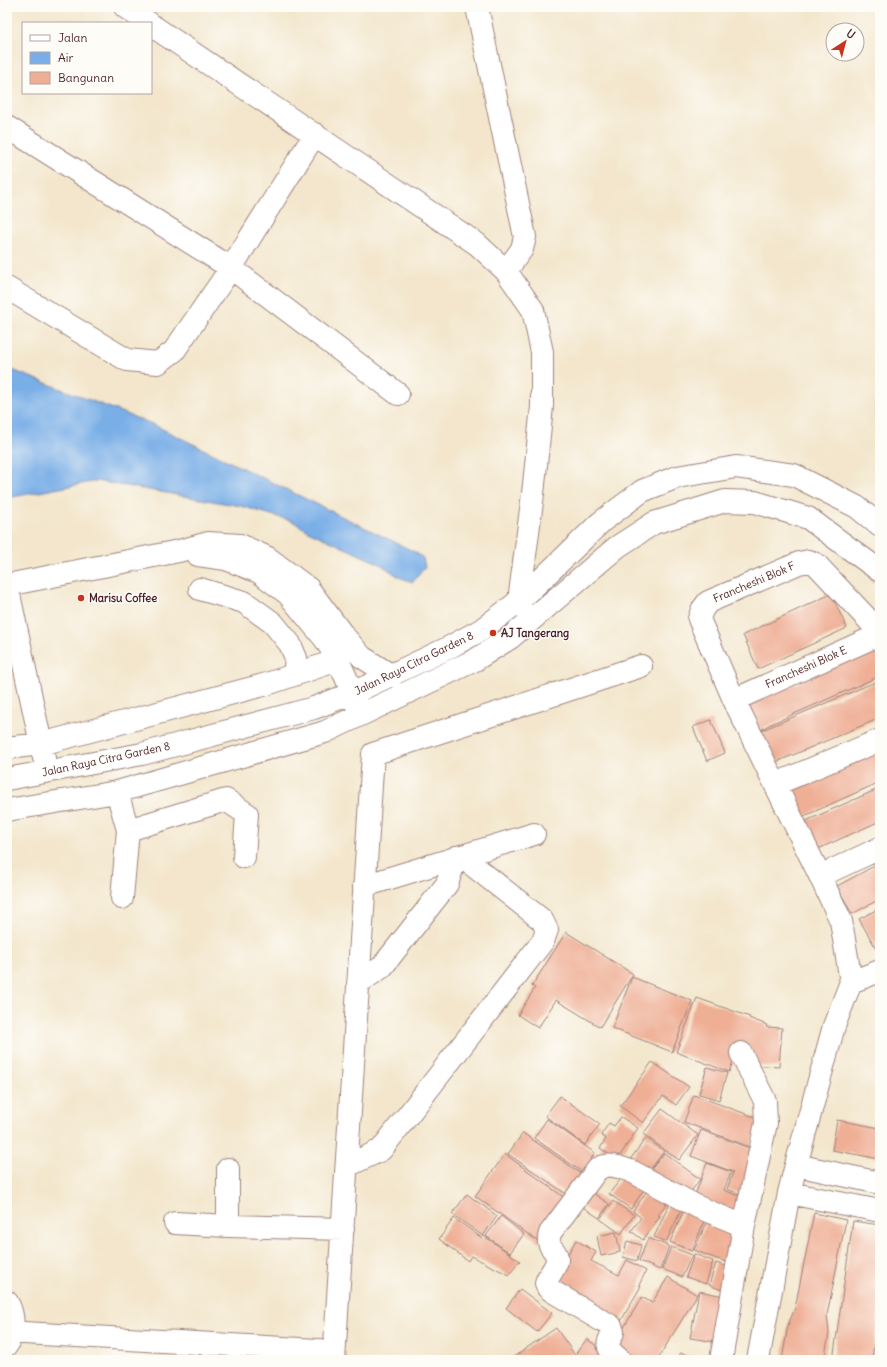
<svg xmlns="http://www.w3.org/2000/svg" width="887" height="1367" font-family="Delius,sans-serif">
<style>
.water{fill:#79aee7;stroke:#626689}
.building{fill:#efaf95}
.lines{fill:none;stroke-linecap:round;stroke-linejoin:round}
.minor-casing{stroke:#9e827c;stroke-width:24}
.minor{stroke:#fff;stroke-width:22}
.poi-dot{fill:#c8321e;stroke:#fdfcf7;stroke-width:1.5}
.labels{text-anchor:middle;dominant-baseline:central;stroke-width:3;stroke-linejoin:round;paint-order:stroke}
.street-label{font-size:11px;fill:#4a1f2b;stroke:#fdfcf7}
.poi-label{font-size:11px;font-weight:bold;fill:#4a1f2b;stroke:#fdfcf7;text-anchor:start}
</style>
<rect width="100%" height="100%" fill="#fdfcf7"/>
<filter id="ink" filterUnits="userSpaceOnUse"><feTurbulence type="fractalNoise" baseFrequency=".025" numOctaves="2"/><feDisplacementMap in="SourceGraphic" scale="8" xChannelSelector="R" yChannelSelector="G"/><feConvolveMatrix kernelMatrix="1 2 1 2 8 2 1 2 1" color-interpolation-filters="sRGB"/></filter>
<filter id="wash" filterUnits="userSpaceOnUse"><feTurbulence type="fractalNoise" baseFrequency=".012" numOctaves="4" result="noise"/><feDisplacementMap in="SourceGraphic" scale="16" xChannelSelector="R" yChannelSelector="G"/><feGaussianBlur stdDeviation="0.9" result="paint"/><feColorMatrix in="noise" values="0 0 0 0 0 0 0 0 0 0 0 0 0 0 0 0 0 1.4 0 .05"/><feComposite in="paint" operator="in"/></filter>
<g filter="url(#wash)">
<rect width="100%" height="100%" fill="#f3e6cc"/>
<!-- water -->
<path class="water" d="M 7,368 L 152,424 L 415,552 L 423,558 L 425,567 L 413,582 L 401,578 L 380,564 L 310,532 L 292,521 L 241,506 L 97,481 L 7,498 Z"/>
<g id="blocks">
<!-- building -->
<path class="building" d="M 831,594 L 847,628 L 758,669 L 743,635 Z
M 880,645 L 880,676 L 769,725 L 759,731 L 747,706 Z
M 880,680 L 880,718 L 774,763 L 760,731 Z
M 711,720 L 725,753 L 707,761 L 693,727 Z
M 880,750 L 880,782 L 802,817 L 790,791 Z
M 880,788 L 880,821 L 818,849 L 806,821 Z
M 880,863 L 880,899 L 852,914 L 837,886 Z
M 880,908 L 880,948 L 877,950 L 859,919 Z
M 566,932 L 633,974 L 600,1027 L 556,1000 L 538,1028 L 518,1015 L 535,988 L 532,986 Z
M 632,977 L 692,1001 L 672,1052 L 612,1028 Z
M 697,998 L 750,1017 L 749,1018 L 767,1025 L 766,1027 L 782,1028 L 779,1067 L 752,1065 L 753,1051 L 739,1046 L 729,1072 L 676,1052 Z
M 652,1062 L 689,1087 L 676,1105 L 663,1096 L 643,1123 L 620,1106 Z
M 707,1067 L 727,1073 L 719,1100 L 699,1094 Z
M 694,1095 L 760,1119 L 750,1147 L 684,1122 Z
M 560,1096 L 600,1124 L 585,1145 L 545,1116 Z
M 662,1109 L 698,1135 L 679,1160 L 643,1134 Z
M 621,1117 L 638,1128 L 617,1160 L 600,1148 L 606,1139 L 601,1135 L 609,1123 L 614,1126 Z
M 547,1119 L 595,1153 L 582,1172 L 534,1138 Z
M 837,1120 L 880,1128 L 880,1159 L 832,1150 Z
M 701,1130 L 757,1151 L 748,1197 L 727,1189 L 733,1172 L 691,1156 Z
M 523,1133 L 586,1177 L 572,1198 L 508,1154 Z
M 646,1138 L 664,1151 L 647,1174 L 629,1161 Z
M 664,1153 L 700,1179 L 685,1200 L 648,1174 Z
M 505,1154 L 569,1201 L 539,1242 L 475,1196 Z
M 707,1163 L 731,1172 L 724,1190 L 749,1200 L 743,1221 L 692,1203 Z
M 627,1171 L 647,1185 L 631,1209 L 609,1194 Z
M 652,1184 L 672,1196 L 658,1215 L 660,1216 L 643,1240 L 631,1231 L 641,1218 L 633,1211 Z
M 590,1191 L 609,1204 L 599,1218 L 580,1205 Z
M 467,1194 L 497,1216 L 483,1236 L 452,1214 Z
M 672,1198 L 684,1204 L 666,1242 L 654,1237 Z
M 613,1201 L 634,1215 L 621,1234 L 600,1219 Z
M 686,1205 L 707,1214 L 692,1251 L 670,1242 Z
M 814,1213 L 846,1220 L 827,1315 L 829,1333 L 824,1360 L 782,1360 L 788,1325 L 795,1308 Z
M 710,1215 L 743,1230 L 733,1264 L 714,1258 L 694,1250 Z
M 501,1216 L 524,1234 L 510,1253 L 486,1236 Z
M 454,1218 L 482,1238 L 484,1236 L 520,1261 L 509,1275 L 471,1256 L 468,1261 L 439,1239 Z
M 853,1221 L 880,1225 L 880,1305 L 875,1337 L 872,1360 L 833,1360 Z
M 616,1232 L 620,1252 L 601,1256 L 597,1236 Z
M 648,1238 L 669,1246 L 660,1270 L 639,1261 Z
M 576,1240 L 596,1252 L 591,1261 L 619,1275 L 627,1260 L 646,1271 L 639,1285 L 641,1286 L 621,1321 L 551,1283 Z
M 627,1241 L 641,1245 L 637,1261 L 623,1257 Z
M 671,1247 L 692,1255 L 682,1277 L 662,1269 Z
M 694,1254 L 713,1261 L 706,1284 L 686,1277 Z
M 716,1263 L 735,1269 L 730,1293 L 709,1285 Z
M 668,1277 L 697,1295 L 657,1360 L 624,1360 L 611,1349 L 642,1297 L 652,1303 Z
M 520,1289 L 552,1313 L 537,1332 L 506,1308 Z
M 699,1291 L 729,1297 L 722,1343 L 690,1338 Z
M 556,1328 L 577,1358 L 575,1360 L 509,1360 Z
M 587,1339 L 610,1356 L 611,1360 L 586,1360 L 576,1353 Z
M 680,1353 L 700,1359 L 700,1360 L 678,1360 Z"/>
</g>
</g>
<g filter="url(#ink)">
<use href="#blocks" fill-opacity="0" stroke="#9e827c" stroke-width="1"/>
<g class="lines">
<!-- minor casing -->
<g class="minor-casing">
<path id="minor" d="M 125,7 L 149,23
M 477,7 L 525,237 L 522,249 L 506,271
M 151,25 L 477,244 L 506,271 L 533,310 L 542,352 L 542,406 L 533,494 L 519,601 L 521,606
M 7,127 L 231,268 L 398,394
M 7,288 L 127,360 L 158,363 L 174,351 L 231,268 L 315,134
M 198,555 L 226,559 L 259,572 L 288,594 L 325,639 L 338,660 L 353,693 L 357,706
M 7,585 L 179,551 L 208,543 L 240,545 L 268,558 L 308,588 L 343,635 L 362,657 L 392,676
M 7,585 L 44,758
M 200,589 L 244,602 L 273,623 L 290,644 L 296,658 L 294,674
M 734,700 L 874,637 L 877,633 L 876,628 L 816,564 L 809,561 L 799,563 L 708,602 L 702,610 L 699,619 L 734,700 L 820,876 L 841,921 L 851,982 L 834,1026 L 796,1165 L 789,1193 L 758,1360
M 7,748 L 41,744 L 267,684 L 338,660
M 7,779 L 142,754 L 314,708 L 353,693 L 448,648 L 481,630 L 519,601 L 601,522 L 642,491 L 677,477 L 736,467 L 794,475 L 857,507 L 880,526
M 776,784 L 880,740
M 117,792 L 128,830 L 122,898
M 7,810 L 117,792 L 325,732 L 475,660 L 510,638 L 617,547 L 654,523 L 725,501 L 755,502 L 808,518 L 880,571
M 128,830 L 226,800 L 247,814 L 244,857
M 820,876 L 880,848
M 364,886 L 534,834
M 851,982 L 880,971
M 358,983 L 382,967 L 447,884 L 456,857
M 796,1165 L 880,1183
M 347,1166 L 381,1150 L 543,941 L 547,930 L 542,920 L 461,856
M 789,1193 L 880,1211
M 175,1223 L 228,1226 L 343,1229
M 228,1226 L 228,1169
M 7,1302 C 15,1316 14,1330 7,1345
M 7,1332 L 334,1351
M 334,1360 L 373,754 L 641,666
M 620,1360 C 615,1355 606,1350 609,1341 C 610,1338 612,1336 613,1332 L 611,1326 L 552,1291 L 548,1288 L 546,1283 C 548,1275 556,1268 557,1260 C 558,1248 545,1250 550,1233 L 597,1170 C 607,1161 622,1168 633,1172 L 698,1207 L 744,1226
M 721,1360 L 744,1226 L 766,1123 L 765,1101 L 741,1053"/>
</g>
<!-- minor -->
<use href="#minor" class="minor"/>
</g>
</g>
<!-- markers -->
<g class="poi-dot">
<circle cx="81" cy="598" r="4"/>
<circle cx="493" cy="633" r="4"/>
</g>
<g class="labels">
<!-- street labels -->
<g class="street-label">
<text transform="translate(754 582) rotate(-23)">Francheshi Blok F</text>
<text transform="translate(414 663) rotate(-26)">Jalan Raya Citra Garden 8</text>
<text transform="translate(806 667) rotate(-24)">Francheshi Blok E</text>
<text transform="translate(106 759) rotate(-12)">Jalan Raya Citra Garden 8</text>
</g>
<!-- poi labels -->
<g class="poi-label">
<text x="89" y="598">Marisu Coffee</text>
<text x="501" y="633">AJ Tangerang</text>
</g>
</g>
<!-- margin -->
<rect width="887" height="1367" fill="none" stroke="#fdfcf7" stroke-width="24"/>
<!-- legend -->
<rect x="22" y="22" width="130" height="72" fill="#fdfcf7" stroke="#b5a4a5"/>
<rect x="30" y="35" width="20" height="6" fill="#ffffff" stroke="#b5a4a5"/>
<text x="58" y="42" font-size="12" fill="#4a1f2b">Jalan</text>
<rect x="30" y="52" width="20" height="12" fill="#79aee7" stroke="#b5a4a5"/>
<text x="58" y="62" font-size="12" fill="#4a1f2b">Air</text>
<rect x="30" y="72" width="20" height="12" fill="#efaf95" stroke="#b5a4a5"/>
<text x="58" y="82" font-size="12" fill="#4a1f2b">Bangunan</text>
<!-- north arrow -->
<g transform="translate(845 42) rotate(36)"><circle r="19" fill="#fdfcf7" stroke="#b5a4a5"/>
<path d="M0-3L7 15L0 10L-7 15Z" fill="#c8321e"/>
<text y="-6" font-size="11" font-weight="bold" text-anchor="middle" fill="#4a1f2b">U</text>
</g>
</svg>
